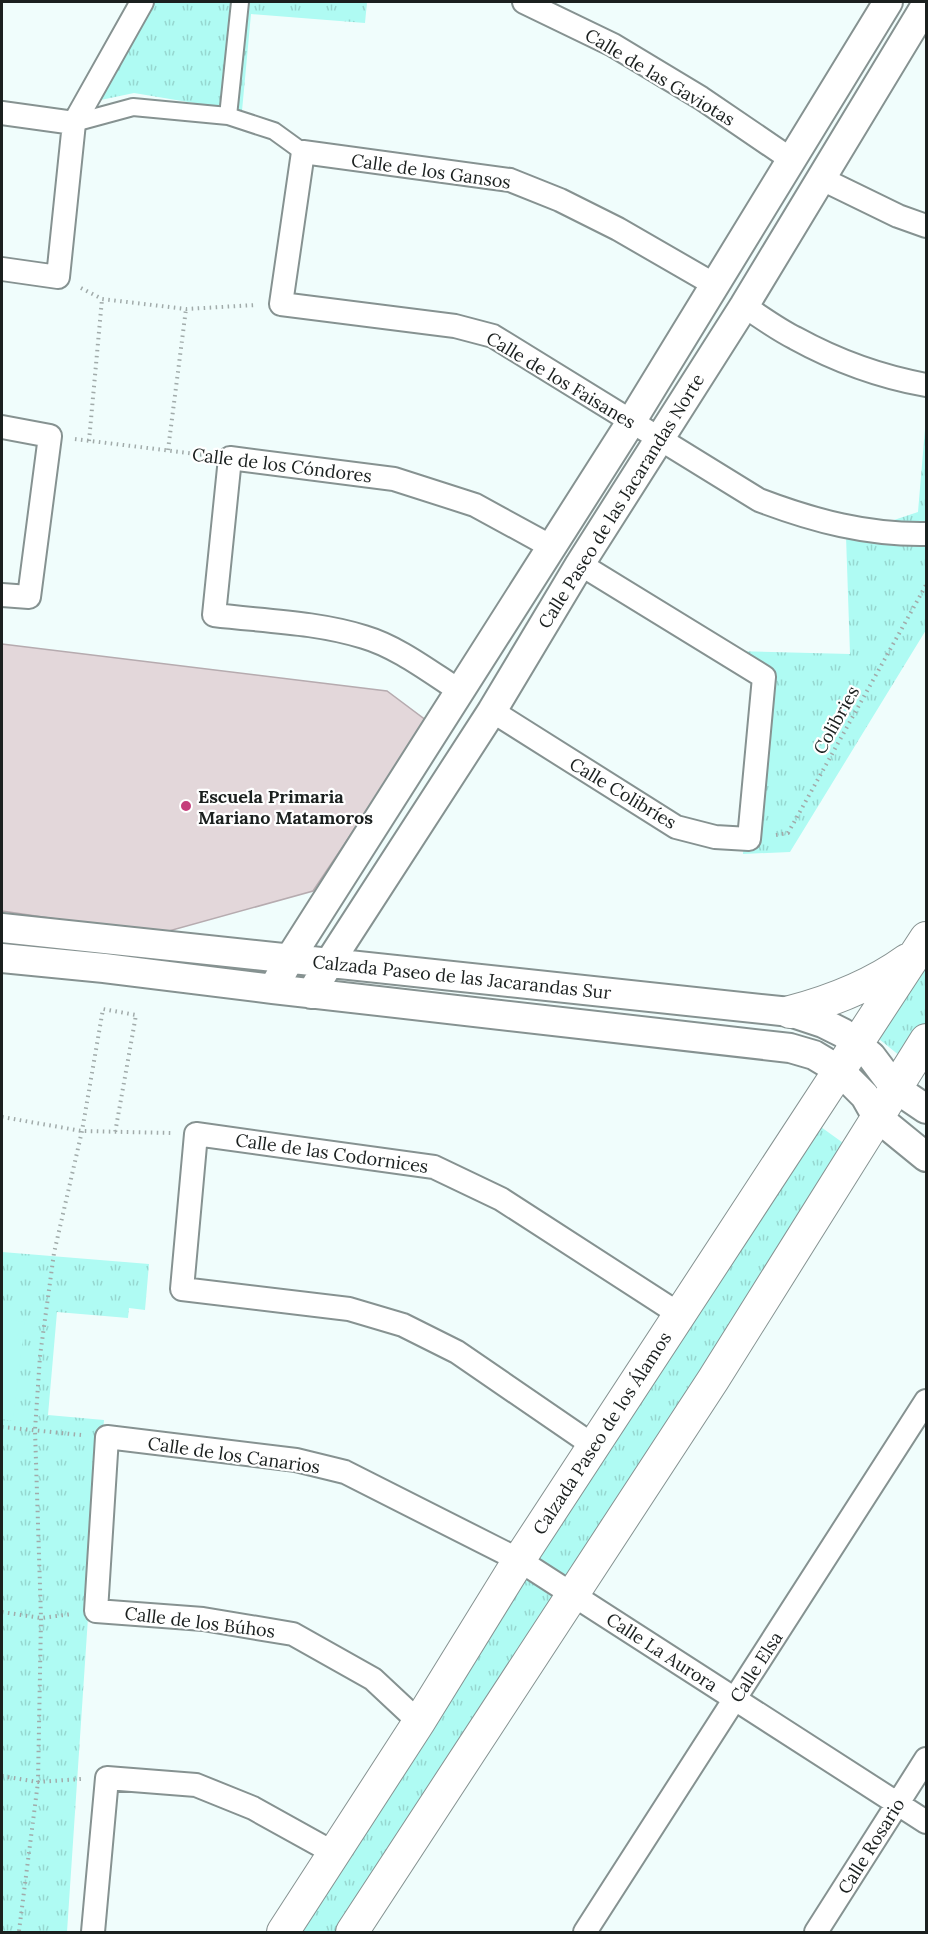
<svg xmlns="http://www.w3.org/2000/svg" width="928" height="1934" font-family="Lora,serif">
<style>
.park{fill:url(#park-tufts)}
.pitch{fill:#affbf3}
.building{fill:#e3d7da;stroke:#b6abaf;stroke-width:1.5}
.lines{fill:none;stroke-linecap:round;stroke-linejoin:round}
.pedestrian-casing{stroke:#869291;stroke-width:20}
.minor-casing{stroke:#869291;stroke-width:26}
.tertiary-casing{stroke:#869291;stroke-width:32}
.secondary-casing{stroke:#869291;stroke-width:34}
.path{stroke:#a1abaa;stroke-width:4;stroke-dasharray:1.5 4.5;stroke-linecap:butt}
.pedestrian{stroke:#fff;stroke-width:16}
.minor{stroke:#fff;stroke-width:22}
.tertiary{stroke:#fff;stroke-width:28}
.secondary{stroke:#fff;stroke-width:32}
.poi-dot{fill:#c53e7b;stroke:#fff;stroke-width:2}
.labels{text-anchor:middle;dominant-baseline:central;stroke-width:4.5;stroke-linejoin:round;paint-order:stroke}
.street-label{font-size:18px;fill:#1b201f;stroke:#fff}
.poi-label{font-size:18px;font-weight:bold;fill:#1b201f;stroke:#fff;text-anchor:start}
</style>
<defs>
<pattern id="park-tufts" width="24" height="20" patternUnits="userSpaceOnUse" patternTransform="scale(1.5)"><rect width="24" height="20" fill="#affbf3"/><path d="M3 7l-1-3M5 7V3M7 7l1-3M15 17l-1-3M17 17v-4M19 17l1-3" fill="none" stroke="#96d7d0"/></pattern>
</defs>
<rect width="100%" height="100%" fill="#f0fdfc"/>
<!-- park -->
<path class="park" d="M 152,2 L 367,2 L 365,23 L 251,14 L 242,111 L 134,93 L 96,101 Z
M 926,417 L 926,630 L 790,852 L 743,854 L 754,683 L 731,651 L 850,654 L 846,536 L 918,512 Z
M 926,953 L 926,1026 L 905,1060 L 874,1035 Z
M 814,1122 L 846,1145 L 337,1932 L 289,1932 Z
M 2,1252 L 149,1264 L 145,1310 L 129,1308 L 128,1318 L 57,1312 L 48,1415 L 104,1420 L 101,1452 L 99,1453 L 67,1932 L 2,1932 Z"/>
<!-- pitch -->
<path class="pitch" d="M 2,1319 L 25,1322 L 13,1421 L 2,1419 Z"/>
<!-- building -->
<path class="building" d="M 2,644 L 387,691 L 427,721 L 313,891 L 158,934 L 2,911 Z"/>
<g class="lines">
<!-- pedestrian casing -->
<g class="pedestrian-casing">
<path id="pedestrian" d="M 228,116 L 240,2
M 74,123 L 133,107 L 228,116 L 274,131 L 303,152"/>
</g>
<!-- minor casing -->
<g class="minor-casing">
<path id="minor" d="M 524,2 L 613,45 L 701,98 L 792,160
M 2,113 L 74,123
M 820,178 L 898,216 L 926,226
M 2,269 L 58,277 L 74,123 L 142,2
M 715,285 L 618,229 L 560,200 L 510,180 L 303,152 L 281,304 L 455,326 L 493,336 L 759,500 C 814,521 868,535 926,534
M 744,306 C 761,317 777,329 795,338 C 835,360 882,377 926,385
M 2,427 L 50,436 L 29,597 L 2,595
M 460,691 C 430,672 398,647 364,637 C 316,622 263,621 214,615 L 230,458 L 394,479 L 475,505 L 550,546
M 492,711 L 676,827 L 715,837 L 749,839 L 764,677 L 580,564
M 594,1446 L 457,1352 L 403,1325 L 349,1309 L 182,1289 L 196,1134 L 434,1167 L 501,1199 L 679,1314
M 419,1722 L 373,1679 L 293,1634 L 203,1619 L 96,1611 L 107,1437 L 296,1460 L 345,1472 L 519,1560 L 926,1822
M 93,1932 L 107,1778 L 196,1785 L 253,1808 L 334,1853
M 585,1932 L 926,1401
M 816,1932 L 926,1759"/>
</g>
<!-- tertiary casing -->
<g class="tertiary-casing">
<path id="tertiary" d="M 2,928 L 790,1012 L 823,1023 L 843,1033 L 871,1056 L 895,1088 L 926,1109
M 2,958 L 104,968 L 273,989 L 790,1048 L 814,1055 L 839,1070 L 865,1096 L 877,1117 L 926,1157
M 273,989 L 290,958 L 631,422 L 888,2
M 311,994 L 329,963 L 492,711 L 580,564 L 744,306 L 926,5"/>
</g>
<!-- secondary casing -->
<g class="secondary-casing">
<path id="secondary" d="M 790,1012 C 832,1001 871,986 907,960
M 283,1932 L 419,1722 L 519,1560 L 926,938
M 352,1932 L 713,1380 L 926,1040"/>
</g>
<!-- path -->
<path class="path" d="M 81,288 L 102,299 L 186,309 L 256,305
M 75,439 L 204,455
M 89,441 L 102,299
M 168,450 L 186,309
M 776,835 L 788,833 L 926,585
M 2,1117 L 82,1131 L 171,1133
M 2,1427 L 81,1435
M 2,1612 L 41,1618 L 72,1614
M 2,1776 L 38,1782 L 81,1779
M 19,1931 L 38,1782 L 41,1618 L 35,1430 L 40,1356 L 54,1253 L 82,1131 L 103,1009 L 136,1015 L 115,1133"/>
<!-- pedestrian -->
<use href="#pedestrian" class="pedestrian"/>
<!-- minor -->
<use href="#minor" class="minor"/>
<!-- tertiary -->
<use href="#tertiary" class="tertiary"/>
<!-- secondary -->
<use href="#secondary" class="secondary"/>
</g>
<!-- markers -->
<circle class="poi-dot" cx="186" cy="806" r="6"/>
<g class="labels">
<!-- street labels -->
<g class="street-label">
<text transform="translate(660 77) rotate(31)">Calle de las Gaviotas</text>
<text transform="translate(431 171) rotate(8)">Calle de los Gansos</text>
<text transform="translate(561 380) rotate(31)">Calle de los Faisanes</text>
<text transform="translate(282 465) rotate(7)">Calle de los Cóndores</text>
<text transform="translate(621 501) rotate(-58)">Calle Paseo de las Jacarandas Norte</text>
<text transform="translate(836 720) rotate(-61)">Colibries</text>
<text transform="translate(623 793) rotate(31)">Calle Colibríes</text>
<text transform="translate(462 977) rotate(6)">Calzada Paseo de las Jacarandas Sur</text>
<text transform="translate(332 1153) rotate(8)">Calle de las Codornices</text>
<text transform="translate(602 1433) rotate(-57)">Calzada Paseo de los Álamos</text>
<text transform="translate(234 1455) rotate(8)">Calle de los Canarios</text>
<text transform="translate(200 1622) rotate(7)">Calle de los Búhos</text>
<text transform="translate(662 1652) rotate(33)">Calle La Aurora</text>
<text transform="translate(756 1667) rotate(-57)">Calle Elsa</text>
<text transform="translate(871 1846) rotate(-58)">Calle Rosario</text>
</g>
<!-- poi labels -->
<g class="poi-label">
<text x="198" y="796">Escuela Primaria<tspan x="198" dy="21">Mariano Matamoros</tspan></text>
</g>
</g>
<!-- border -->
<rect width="928" height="1934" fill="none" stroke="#1b201f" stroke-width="6"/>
</svg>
